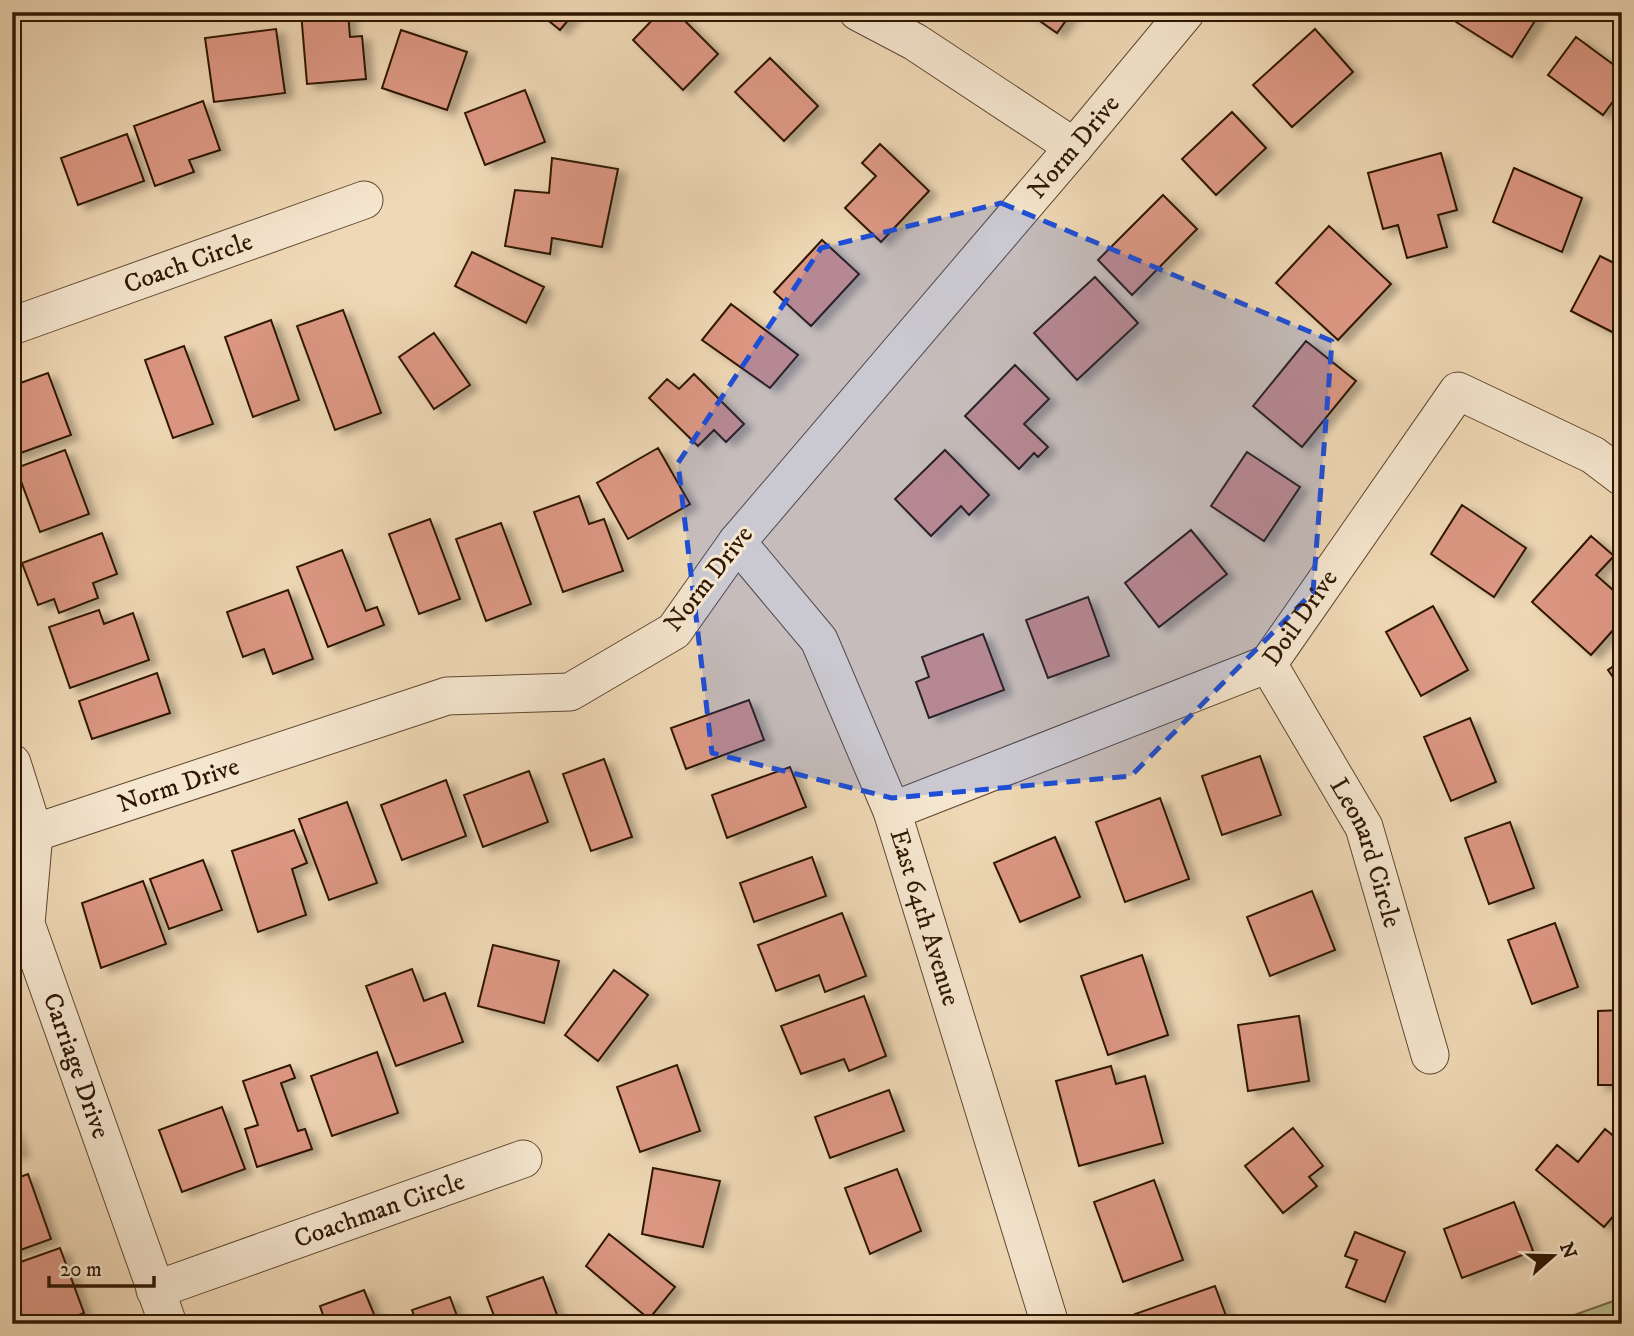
<svg xmlns="http://www.w3.org/2000/svg" width="1634" height="1336" font-family="'IM FELL DW Pica',serif">
<style>
.green{fill:#b9bf8d;stroke:#746b48;stroke-width:2}
.building{fill:#dc9783;stroke:#2f1702;stroke-width:2;filter:url(#shadow)}
.lines{fill:none;stroke-linecap:round;stroke-linejoin:round}
.street-casing{stroke:#5f472f;stroke-width:39}
.street{stroke:#f5e6cf;stroke-width:37}
.marked{fill:#1d4ed8;fill-opacity:0.2;stroke:#1d4ed8;stroke-width:5;stroke-dasharray:14 9;stroke-linejoin:round}
.labels{text-anchor:middle;dominant-baseline:central;stroke-width:6;stroke-linejoin:round;paint-order:stroke}
.street-label{font-size:26px;fill:#2f1702;stroke:#f5e6cf}
</style>
<defs>
<filter id="shadow"><feDropShadow dx="8" dy="4.5" stdDeviation="3.5" flood-color="#0004"/></filter>
</defs>
<rect width="100%" height="100%" fill="#efd8b5"/>
<filter id="stains"><feTurbulence type="fractalNoise" baseFrequency=".00286" numOctaves="4"/><feColorMatrix values="0 0 0 0 .2 0 0 0 0 .09 0 0 0 0 .02 0 0 0 .5 -.17"/></filter>
<radialGradient id="worn" r=".72"><stop offset=".6" stop-color="#630" stop-opacity="0"/><stop offset="1" stop-color="#630" stop-opacity=".3"/></radialGradient>
<!-- green -->
<path class="green" d="M 1622,1298 L 1622,1324 L 1549,1324 Z"/>
<!-- building -->
<path class="building" d="M 301,12 L 348,12 L 350,37 L 362,36 L 366,79 L 307,84 Z
M 538,12 L 575,12 L 560,30 Z
M 660,12 L 676,12 L 718,54 L 683,90 L 633,40 Z
M 1027,12 L 1072,12 L 1057,33 Z
M 1458,12 L 1533,12 L 1538,16 L 1512,57 L 1453,20 Z
M 276,29 L 285,93 L 214,102 L 205,38 Z
M 1315,29 L 1353,72 L 1292,127 L 1253,85 Z
M 401,30 L 467,52 L 447,110 L 382,88 Z
M 1576,37 L 1622,71 L 1622,89 L 1603,115 L 1548,75 Z
M 770,58 L 818,106 L 784,141 L 735,92 Z
M 525,90 L 545,142 L 485,165 L 465,113 Z
M 203,101 L 220,150 L 189,160 L 194,172 L 155,186 L 134,126 Z
M 1232,112 L 1266,148 L 1216,195 L 1182,159 Z
M 127,134 L 144,181 L 78,205 L 61,158 Z
M 880,144 L 929,191 L 881,242 L 845,208 L 876,176 L 862,163 Z
M 1441,153 L 1457,210 L 1438,215 L 1447,247 L 1407,258 L 1398,225 L 1383,229 L 1368,173 Z
M 552,158 L 618,169 L 602,247 L 552,238 L 550,254 L 505,246 L 515,190 L 549,193 Z
M 1514,168 L 1582,198 L 1562,252 L 1493,222 Z
M 1163,195 L 1197,229 L 1132,295 L 1098,260 Z
M 1329,226 L 1391,284 L 1338,340 L 1276,283 Z
M 822,240 L 859,274 L 811,326 L 774,292 Z
M 472,252 L 544,287 L 526,323 L 455,286 Z
M 1600,256 L 1622,267 L 1622,337 L 1571,311 Z
M 1095,277 L 1138,323 L 1077,380 L 1034,333 Z
M 731,304 L 798,355 L 770,388 L 702,340 Z
M 343,310 L 381,413 L 335,430 L 297,326 Z
M 271,320 L 299,400 L 253,417 L 225,337 Z
M 434,333 L 470,385 L 434,409 L 399,357 Z
M 1306,341 L 1356,381 L 1302,447 L 1253,406 Z
M 184,346 L 213,424 L 173,438 L 145,360 Z
M 1015,365 L 1049,399 L 1024,424 L 1048,447 L 1038,457 L 1034,453 L 1019,469 L 965,416 Z
M 48,373 L 71,435 L 12,456 L 12,386 Z
M 694,374 L 744,424 L 726,442 L 714,430 L 698,446 L 649,398 L 667,379 L 679,389 Z
M 658,448 L 690,504 L 628,539 L 597,483 Z
M 65,450 L 89,514 L 40,532 L 16,468 Z
M 945,450 L 989,495 L 969,515 L 961,506 L 931,536 L 895,499 Z
M 1247,452 L 1300,487 L 1264,541 L 1211,506 Z
M 579,496 L 589,524 L 604,519 L 623,571 L 563,592 L 534,512 Z
M 1462,505 L 1526,548 L 1494,597 L 1431,554 Z
M 430,519 L 460,599 L 419,614 L 389,534 Z
M 501,523 L 531,604 L 486,621 L 456,539 Z
M 1191,530 L 1227,574 L 1159,627 L 1125,583 Z
M 102,533 L 117,574 L 93,583 L 98,598 L 59,613 L 54,599 L 38,605 L 22,563 Z
M 1591,536 L 1614,556 L 1596,575 L 1622,598 L 1622,620 L 1591,655 L 1532,602 Z
M 342,550 L 366,611 L 377,607 L 384,625 L 328,647 L 297,567 Z
M 288,590 L 313,659 L 273,674 L 264,649 L 243,657 L 227,612 Z
M 1088,597 L 1109,656 L 1048,678 L 1026,620 Z
M 1433,606 L 1468,670 L 1421,696 L 1386,632 Z
M 99,610 L 104,624 L 133,613 L 149,660 L 70,688 L 49,627 Z
M 983,634 L 1004,690 L 929,718 L 916,682 L 929,677 L 922,657 Z
M 1622,660 L 1622,690 L 1608,670 Z
M 157,673 L 170,713 L 92,739 L 79,701 Z
M 749,700 L 764,740 L 686,769 L 671,728 Z
M 1470,718 L 1496,782 L 1451,801 L 1424,737 Z
M 1260,756 L 1281,815 L 1222,835 L 1202,776 Z
M 604,759 L 632,837 L 591,851 L 563,774 Z
M 790,767 L 806,807 L 727,838 L 712,795 Z
M 529,771 L 548,822 L 483,847 L 464,795 Z
M 446,780 L 466,836 L 402,860 L 381,805 Z
M 1160,798 L 1189,879 L 1125,902 L 1096,822 Z
M 347,802 L 377,883 L 329,900 L 299,819 Z
M 1510,822 L 1534,888 L 1489,904 L 1465,838 Z
M 294,830 L 307,863 L 292,869 L 306,915 L 258,932 L 232,851 Z
M 1055,837 L 1080,897 L 1020,922 L 994,863 Z
M 812,857 L 826,896 L 754,922 L 740,883 Z
M 203,860 L 222,910 L 169,929 L 150,879 Z
M 143,881 L 166,944 L 101,968 L 82,903 Z
M 1312,891 L 1335,950 L 1270,976 L 1247,917 Z
M 842,913 L 866,976 L 825,992 L 819,975 L 776,991 L 758,945 Z
M 1555,923 L 1578,987 L 1532,1004 L 1508,940 Z
M 493,945 L 559,961 L 544,1023 L 478,1006 Z
M 1142,955 L 1168,1035 L 1108,1055 L 1081,976 Z
M 412,969 L 424,1001 L 445,993 L 463,1042 L 396,1066 L 366,986 Z
M 614,970 L 648,995 L 598,1061 L 565,1035 Z
M 864,996 L 886,1056 L 849,1071 L 844,1059 L 801,1074 L 781,1026 Z
M 1622,1010 L 1622,1085 L 1598,1085 L 1598,1011 Z
M 1299,1016 L 1309,1081 L 1248,1091 L 1238,1025 Z
M 377,1052 L 398,1113 L 332,1136 L 311,1076 Z
M 290,1065 L 295,1078 L 281,1083 L 298,1131 L 305,1129 L 312,1149 L 257,1167 L 245,1129 L 258,1125 L 243,1081 Z
M 677,1065 L 700,1131 L 640,1152 L 617,1087 Z
M 1111,1066 L 1116,1084 L 1145,1076 L 1163,1143 L 1079,1166 L 1056,1081 Z
M 889,1090 L 904,1131 L 830,1158 L 815,1117 Z
M 222,1107 L 245,1169 L 182,1192 L 159,1130 Z
M 12,1127 L 21,1152 L 12,1155 Z
M 1293,1128 L 1323,1166 L 1309,1177 L 1317,1186 L 1283,1213 L 1245,1166 Z
M 1605,1129 L 1622,1143 L 1622,1206 L 1604,1227 L 1536,1170 L 1557,1145 L 1578,1162 Z
M 653,1168 L 720,1181 L 703,1247 L 642,1234 Z
M 897,1169 L 921,1231 L 870,1254 L 845,1188 Z
M 28,1174 L 51,1239 L 12,1253 L 12,1180 Z
M 1154,1180 L 1183,1260 L 1123,1282 L 1094,1202 Z
M 1514,1202 L 1533,1251 L 1462,1278 L 1444,1229 Z
M 1355,1232 L 1405,1252 L 1385,1302 L 1346,1287 L 1357,1260 L 1345,1256 Z
M 609,1234 L 675,1287 L 649,1319 L 586,1266 Z
M 60,1248 L 84,1313 L 54,1324 L 25,1324 L 12,1288 L 12,1265 Z
M 543,1277 L 557,1315 L 540,1321 L 541,1324 L 497,1324 L 487,1297 Z
M 1215,1286 L 1229,1324 L 1139,1324 L 1135,1314 Z
M 364,1290 L 378,1324 L 326,1324 L 320,1306 Z
M 450,1297 L 460,1324 L 417,1324 L 412,1310 Z"/>
<g class="lines">
<!-- street casing -->
<g class="street-casing">
<g id="street">
<path d="M 858,12 L 915,42 L 1074,147"/>
<path id="s1" d="M 12,326 L 364,200"/>
<path id="s2" d="M 737,542 L 819,640 L 892,811 L 1050,1324"/>
<path id="s3" d="M 1268,664 L 1364,827 L 1430,1055"/>
<path id="s4" d="M 12,763 L 34,833 L 26,924 L 168,1324"/>
<path id="s5" d="M 892,811 L 1268,664 L 1458,391 L 1593,455 L 1622,477"/>
<path id="s6" d="M 34,833 L 447,696 L 570,692 L 674,631 L 737,542 L 1074,147 L 1186,12"/>
<path id="s7" d="M 155,1290 L 523,1159"/>
</g>
</g>
<!-- street -->
<use href="#street" class="street"/>
</g>
<!-- marked area -->
<path class="marked" d="M 1001,203 L 1332,341 L 1313,592 L 1131,776 L 892,798 L 712,753 L 678,463 L 821,248 Z"/>
<g class="labels">
<!-- street labels -->
<g class="street-label">
<text stroke="none"><textPath href="#s6" startOffset="1307">Norm Drive</textPath></text>
<text stroke="none"><textPath href="#s1" startOffset="187">Coach Circle</textPath></text>
<text transform="translate(709 579) rotate(-52)">Norm Drive</text>
<text stroke="none"><textPath href="#s5" startOffset="460">Doil Drive</textPath></text>
<text stroke="none"><textPath href="#s6" startOffset="152">Norm Drive</textPath></text>
<text stroke="none"><textPath href="#s3" startOffset="214">Leonard Circle</textPath></text>
<text stroke="none"><textPath href="#s2" startOffset="425">East 64th Avenue</textPath></text>
<text stroke="none"><textPath href="#s4" startOffset="315">Carriage Drive</textPath></text>
<text stroke="none"><textPath href="#s7" startOffset="238">Coachman Circle</textPath></text>
</g>
</g>
<!-- margin -->
<rect width="1634" height="1336" fill="none" stroke="#efd8b5" stroke-width="42"/>
<rect x="14" y="14" width="1606" height="1308" fill="none" stroke="#2f1702" stroke-width="3.5"/>
<rect x="21" y="21" width="1592" height="1294" fill="none" stroke="#2f1702" stroke-width="2"/>
<!-- north arrow -->
<g transform="translate(1553 1256) rotate(70)" stroke="#f5e6cf" stroke-width="5" paint-order="stroke">
<path d="M0-5L12 26L0 18L-12 26Z" fill="#2f1702"/>
<text y="-10" font-size="19" font-weight="bold" text-anchor="middle" fill="#2f1702">N</text>
</g>
<!-- scale -->
<path d="M49 1276v10h105v-10" fill="none" stroke="#2f1702" stroke-width="3.5"/>
<text x="60" y="1276" font-size="21" fill="#2f1702" stroke="#f5e6cf" stroke-width="5" paint-order="stroke">20 m</text>
<rect width="100%" height="100%" filter="url(#stains)"/>
<rect width="100%" height="100%" fill="url(#worn)"/>
</svg>
